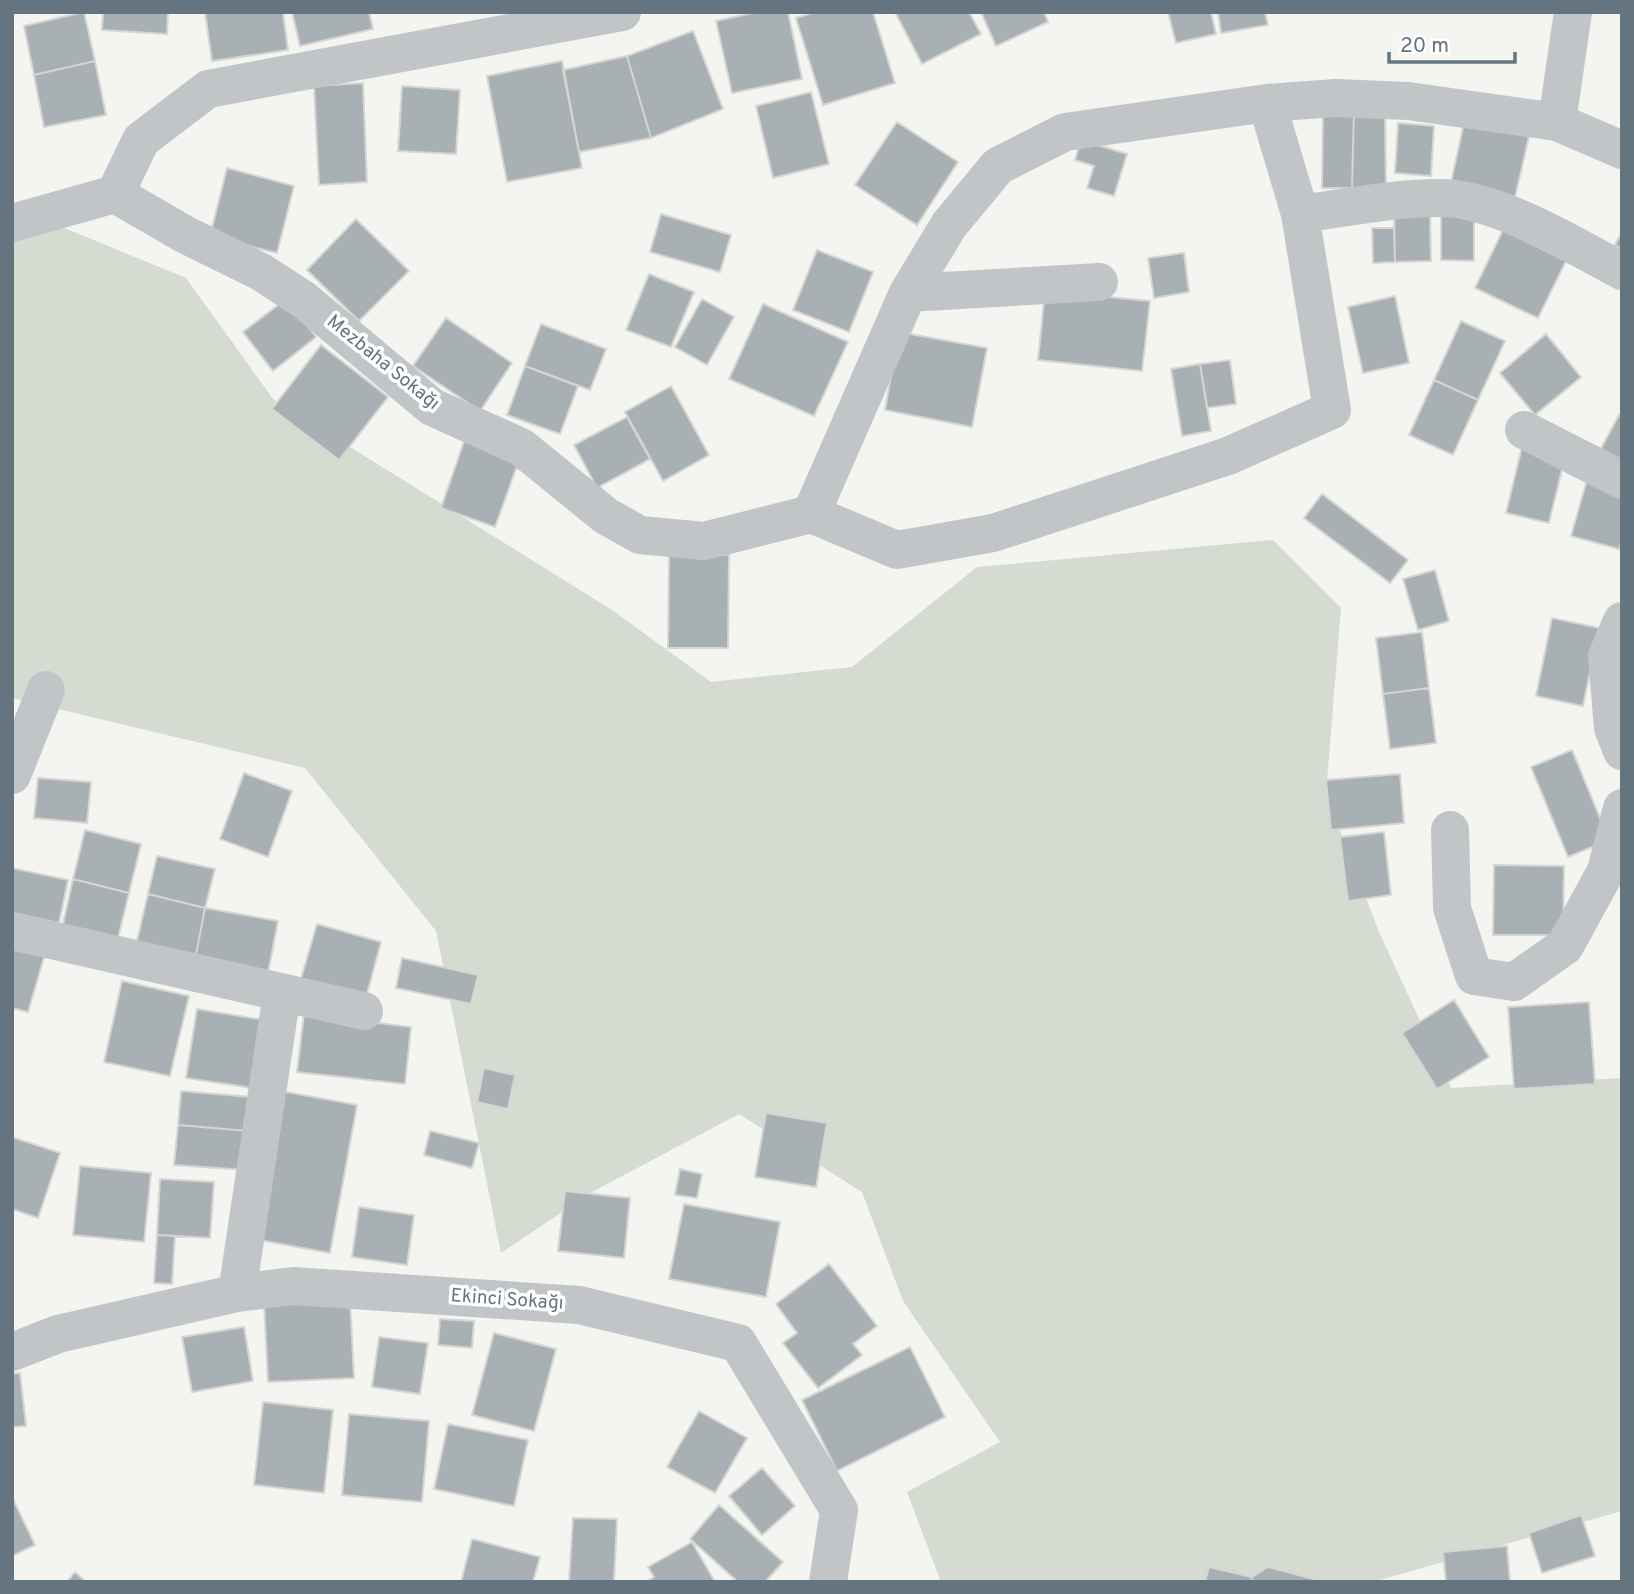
<svg xmlns="http://www.w3.org/2000/svg" width="1634" height="1594" font-family="Overpass,sans-serif">
<style>
.green{fill:#d5dbd1}
.building{fill:#a8b0b4;stroke:#d5d5d3;stroke-width:2}
.lines{fill:none;stroke-linecap:round;stroke-linejoin:round}
.minor{stroke:#c2c5c8;stroke-width:38}
.labels{text-anchor:middle;dominant-baseline:central;stroke-width:7;stroke-linejoin:round;paint-order:stroke}
.street-label{font-size:19px;fill:#647580;stroke:#fff}
</style>
<rect width="100%" height="100%" fill="#f4f4f0"/>
<!-- green -->
<path class="green" d="M 28,213 L 186,278 L 273,399 L 612,610 L 711,682 L 852,667 L 977,567 L 1273,540 L 1341,608 L 1326,794 L 1379,932 L 1451,1088 L 1622,1078 L 1622,1511 L 1373,1582 L 941,1582 L 907,1492 L 1000,1442 L 903,1301 L 862,1192 L 739,1114 L 592,1192 L 501,1253 L 436,931 L 305,768 L 12,698 L 12,219 Z"/>
<!-- building -->
<path class="building" d="M 84,12 L 95,61 L 34,75 L 24,26 Z
M 103,12 L 168,12 L 167,34 L 102,30 Z
M 205,12 L 283,12 L 288,50 L 212,61 Z
M 292,12 L 369,12 L 373,29 L 300,46 Z
M 758,12 L 788,12 L 802,79 L 732,93 L 716,21 Z
M 815,12 L 873,12 L 895,83 L 823,105 L 796,18 Z
M 895,12 L 969,12 L 981,34 L 922,64 Z
M 981,12 L 1044,12 L 1048,22 L 996,46 Z
M 1168,12 L 1211,12 L 1216,34 L 1176,43 Z
M 1218,12 L 1265,12 L 1268,25 L 1221,33 Z
M 693,31 L 723,109 L 651,138 L 627,56 Z
M 627,56 L 651,138 L 579,152 L 563,70 Z
M 95,61 L 106,115 L 44,127 L 34,75 Z
M 562,61 L 582,168 L 507,182 L 487,76 Z
M 363,83 L 367,182 L 319,185 L 314,86 Z
M 402,86 L 460,90 L 456,154 L 398,151 Z
M 811,92 L 829,164 L 773,178 L 756,106 Z
M 1323,109 L 1354,110 L 1352,188 L 1322,188 Z
M 1385,109 L 1386,188 L 1352,188 L 1354,110 Z
M 1465,118 L 1530,132 L 1513,206 L 1449,192 Z
M 897,122 L 958,162 L 917,225 L 855,185 Z
M 1398,123 L 1434,126 L 1431,176 L 1395,173 Z
M 1081,140 L 1127,154 L 1114,196 L 1087,188 L 1094,166 L 1075,160 Z
M 227,168 L 294,186 L 277,253 L 210,236 Z
M 1441,204 L 1474,205 L 1474,261 L 1441,260 Z
M 1430,210 L 1431,261 L 1395,262 L 1394,211 Z
M 661,214 L 731,235 L 720,272 L 650,252 Z
M 356,219 L 409,271 L 359,321 L 307,270 Z
M 1372,228 L 1394,228 L 1395,262 L 1373,263 Z
M 1503,230 L 1566,261 L 1538,318 L 1475,288 Z
M 1622,232 L 1622,249 L 1615,245 Z
M 817,250 L 873,272 L 849,332 L 793,310 Z
M 1184,253 L 1189,292 L 1154,298 L 1148,258 Z
M 649,274 L 694,292 L 671,347 L 626,330 Z
M 1045,291 L 1150,301 L 1142,371 L 1038,360 Z
M 1395,296 L 1409,363 L 1363,373 L 1348,307 Z
M 286,299 L 316,337 L 273,371 L 243,332 Z
M 702,299 L 734,317 L 707,365 L 675,347 Z
M 763,304 L 848,342 L 814,416 L 729,379 Z
M 446,318 L 512,363 L 480,411 L 413,366 Z
M 1461,321 L 1505,341 L 1478,400 L 1434,380 Z
M 541,324 L 606,349 L 590,390 L 525,366 Z
M 899,332 L 987,348 L 972,427 L 885,410 Z
M 1546,334 L 1581,377 L 1535,415 L 1500,373 Z
M 321,345 L 388,397 L 339,460 L 272,409 Z
M 1230,360 L 1236,404 L 1207,408 L 1200,364 Z
M 1200,364 L 1211,431 L 1182,436 L 1171,369 Z
M 525,366 L 578,386 L 560,434 L 507,415 Z
M 1434,380 L 1478,400 L 1453,455 L 1409,435 Z
M 671,386 L 709,455 L 663,481 L 625,412 Z
M 1619,415 L 1622,417 L 1622,466 L 1598,454 Z
M 627,417 L 650,459 L 597,488 L 574,445 Z
M 467,433 L 522,452 L 495,527 L 441,508 Z
M 1522,447 L 1565,457 L 1549,523 L 1506,513 Z
M 1587,480 L 1622,489 L 1622,540 L 1619,549 L 1571,536 Z
M 1322,494 L 1408,560 L 1390,583 L 1304,518 Z
M 669,555 L 729,555 L 728,648 L 668,648 Z
M 1435,570 L 1449,621 L 1418,630 L 1403,579 Z
M 1552,618 L 1599,628 L 1583,706 L 1536,696 Z
M 1422,632 L 1429,688 L 1383,694 L 1376,638 Z
M 1429,688 L 1436,743 L 1390,749 L 1383,694 Z
M 1572,750 L 1609,840 L 1568,857 L 1531,767 Z
M 244,773 L 292,791 L 268,857 L 220,839 Z
M 1400,774 L 1404,823 L 1331,830 L 1326,780 Z
M 38,778 L 91,782 L 87,823 L 34,818 Z
M 85,830 L 141,844 L 129,893 L 73,879 Z
M 1384,832 L 1391,895 L 1348,901 L 1340,837 Z
M 157,856 L 215,869 L 205,908 L 148,894 Z
M 1494,865 L 1564,866 L 1563,935 L 1493,935 Z
M 12,868 L 68,880 L 59,923 L 12,913 Z
M 73,879 L 129,893 L 116,946 L 61,933 Z
M 148,894 L 205,908 L 195,960 L 136,945 Z
M 205,908 L 278,921 L 268,973 L 195,960 Z
M 317,924 L 381,942 L 365,1001 L 300,982 Z
M 12,947 L 45,954 L 28,1012 L 12,1008 Z
M 402,958 L 478,975 L 471,1004 L 396,988 Z
M 122,981 L 189,996 L 170,1076 L 104,1062 Z
M 1454,1000 L 1489,1057 L 1437,1089 L 1402,1033 Z
M 1589,1002 L 1595,1084 L 1514,1089 L 1508,1007 Z
M 197,1009 L 264,1020 L 253,1088 L 186,1078 Z
M 304,1014 L 411,1027 L 405,1084 L 297,1072 Z
M 484,1068 L 515,1075 L 508,1109 L 477,1102 Z
M 181,1091 L 251,1097 L 248,1131 L 178,1125 Z
M 281,1091 L 357,1105 L 330,1253 L 254,1239 Z
M 766,1113 L 827,1123 L 816,1187 L 755,1177 Z
M 178,1125 L 248,1131 L 245,1170 L 174,1165 Z
M 430,1131 L 479,1143 L 472,1168 L 424,1155 Z
M 12,1137 L 60,1153 L 38,1218 L 12,1209 Z
M 80,1166 L 151,1173 L 144,1242 L 73,1235 Z
M 680,1169 L 702,1174 L 697,1198 L 675,1195 Z
M 160,1179 L 214,1182 L 210,1238 L 157,1235 Z
M 565,1191 L 630,1198 L 624,1258 L 558,1251 Z
M 684,1204 L 780,1222 L 766,1297 L 669,1279 Z
M 359,1207 L 414,1215 L 407,1265 L 352,1257 Z
M 157,1235 L 175,1236 L 172,1284 L 154,1283 Z
M 829,1264 L 877,1326 L 853,1344 L 862,1355 L 818,1388 L 783,1343 L 797,1333 L 776,1304 Z
M 350,1298 L 354,1378 L 268,1382 L 264,1303 Z
M 440,1319 L 474,1321 L 472,1348 L 438,1345 Z
M 244,1327 L 253,1381 L 192,1392 L 182,1337 Z
M 494,1333 L 556,1349 L 534,1431 L 472,1415 Z
M 379,1337 L 428,1343 L 420,1394 L 372,1387 Z
M 910,1347 L 945,1417 L 837,1471 L 802,1400 Z
M 20,1373 L 26,1426 L 12,1427 L 12,1374 Z
M 263,1402 L 333,1410 L 324,1493 L 254,1485 Z
M 699,1411 L 747,1438 L 715,1493 L 667,1467 Z
M 349,1414 L 429,1421 L 422,1502 L 342,1495 Z
M 448,1424 L 528,1440 L 514,1506 L 434,1489 Z
M 762,1468 L 795,1506 L 762,1535 L 729,1496 Z
M 12,1497 L 35,1545 L 12,1556 Z
M 719,1505 L 783,1562 L 765,1582 L 738,1582 L 690,1539 Z
M 1581,1515 L 1595,1556 L 1542,1573 L 1529,1533 Z
M 573,1518 L 617,1519 L 614,1582 L 569,1582 Z
M 472,1539 L 540,1557 L 533,1582 L 461,1582 Z
M 692,1542 L 715,1582 L 646,1582 L 654,1577 L 648,1567 Z
M 1507,1546 L 1510,1582 L 1446,1582 L 1443,1552 Z
M 1209,1567 L 1252,1577 L 1251,1582 L 1205,1582 Z
M 1268,1567 L 1321,1581 L 1321,1582 L 1251,1582 L 1252,1577 Z
M 75,1572 L 86,1582 L 67,1582 Z"/>
<g class="lines">
<!-- minor -->
<path class="minor" d="M 1557,122 L 1573,12
M 115,194 L 184,234 L 261,272 L 304,300 L 432,407 L 521,447 L 606,516 L 640,535 L 704,541 L 811,514
M 1300,214 C 1347,208 1396,197 1444,198 C 1499,200 1573,245 1622,271
M 12,223 L 115,194 L 141,140 L 208,89 L 622,12
M 908,293 L 1099,282
M 1524,430 L 1622,480
M 811,514 L 908,293 L 949,225 L 998,166 L 1065,132 L 1267,103 L 1336,98 L 1408,101 L 1557,122 L 1622,150
M 811,514 L 897,550 L 993,533 L 1228,456 L 1332,410 L 1300,214 L 1267,103
M 1622,621 L 1607,656 L 1613,728 L 1622,751
M 12,775 L 46,690
M 1450,830 L 1452,908 L 1474,976 L 1514,982 L 1565,946 L 1606,871 L 1622,808
M 12,931 L 364,1011
M 237,1293 L 282,993
M 12,1352 L 58,1334 L 237,1293 L 293,1286 L 579,1305 L 738,1343 L 839,1510 L 828,1582"/>
</g>
<g class="labels">
<!-- street labels -->
<g class="street-label">
<text transform="translate(383 363) rotate(39)">Mezbaha Sokağı</text>
<text transform="translate(507 1300) rotate(4)">Ekinci Sokağı</text>
</g>
</g>
<!-- border -->
<rect width="1634" height="1594" fill="none" stroke="#647580" stroke-width="28"/>
<!-- scale -->
<path d="M1389 52v10h126v-10" fill="none" stroke="#647580" stroke-width="3.5"/>
<text x="1400" y="52" font-size="21" fill="#647580" stroke="#ffffff" stroke-width="5" paint-order="stroke">20 m</text>
</svg>
